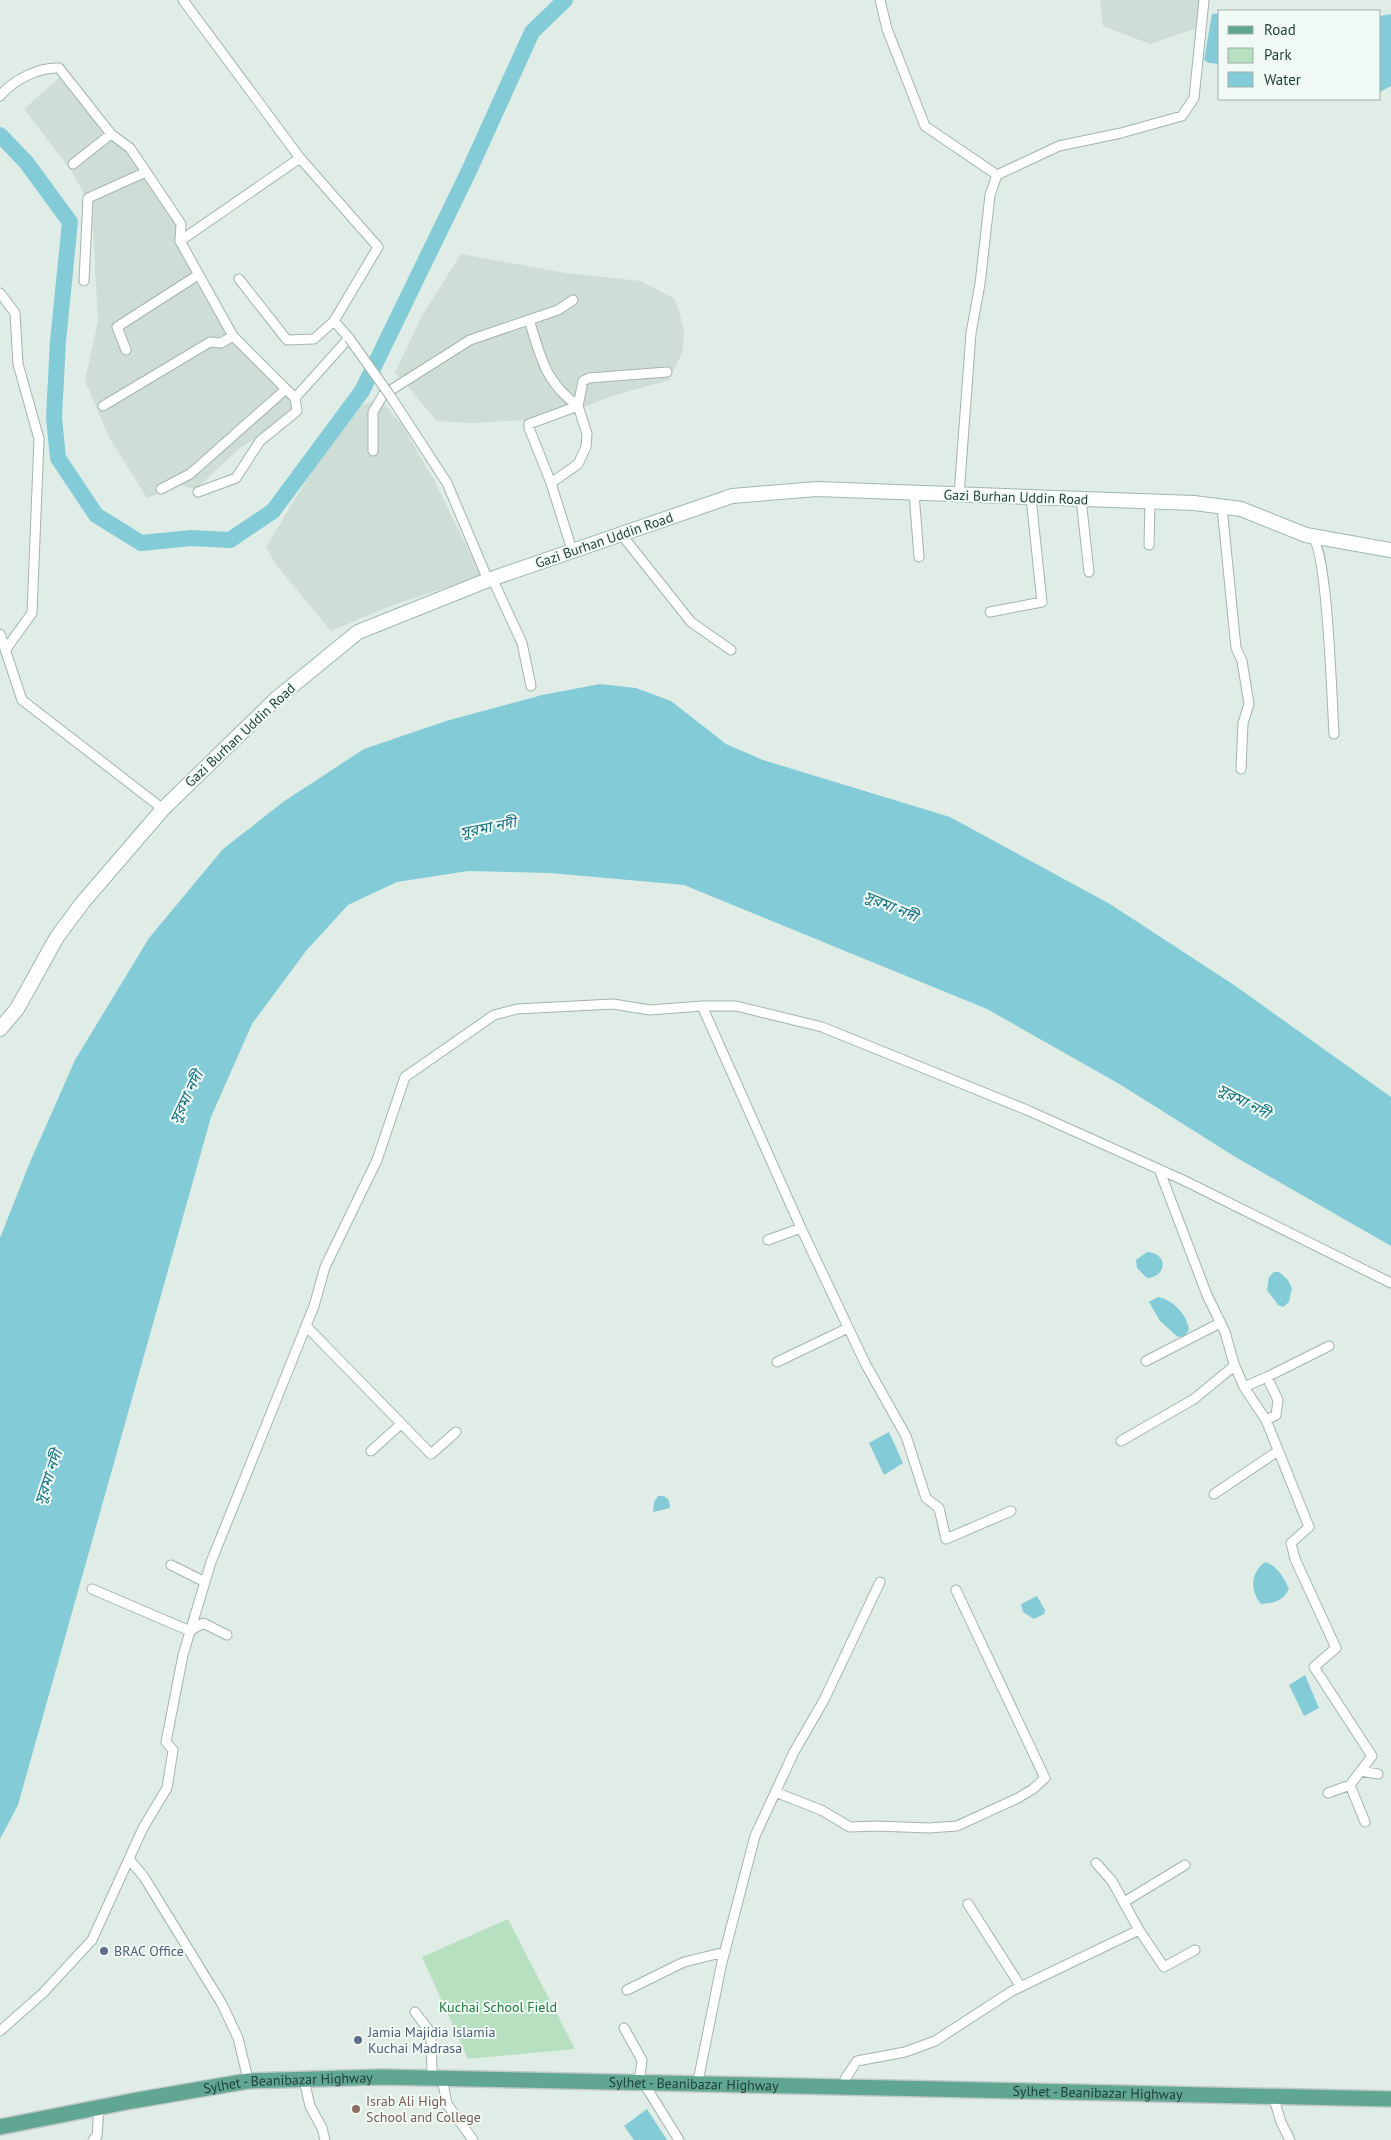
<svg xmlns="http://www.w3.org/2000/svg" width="1391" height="2140" font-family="'PT Sans','Noto Sans Bengali',sans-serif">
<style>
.built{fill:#ceddd6}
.green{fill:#b7e0c1}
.water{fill:#83ccd7}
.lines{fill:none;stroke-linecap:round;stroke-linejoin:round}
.river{stroke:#83ccd7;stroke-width:16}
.street-casing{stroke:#a2b5ae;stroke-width:11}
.secondary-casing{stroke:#9db9af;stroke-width:16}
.primary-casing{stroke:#c0c9c7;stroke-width:18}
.street{stroke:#fff;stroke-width:9}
.secondary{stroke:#fff;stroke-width:14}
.primary{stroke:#60a693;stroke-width:15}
.street-bridge-casing{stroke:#a2b5ae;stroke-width:11;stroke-linecap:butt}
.street-bridge{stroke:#fff;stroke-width:9}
.service-dot{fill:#5c6f8a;stroke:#f1f9f5;stroke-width:2}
.education-dot{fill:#8d6e63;stroke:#f1f9f5;stroke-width:2}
.labels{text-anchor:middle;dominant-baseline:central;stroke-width:4;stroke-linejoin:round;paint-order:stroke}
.street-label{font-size:14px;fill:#1f3f36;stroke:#f1f9f5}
.service-label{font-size:14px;fill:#4e5e75;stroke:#f1f9f5;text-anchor:start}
.park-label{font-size:14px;fill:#257944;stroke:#f1f9f5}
.education-label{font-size:14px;fill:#785e54;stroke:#f1f9f5;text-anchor:start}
.water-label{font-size:15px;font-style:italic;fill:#147180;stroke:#f1f9f5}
</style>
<rect width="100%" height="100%" fill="#e0ede7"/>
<!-- built -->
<path class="built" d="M 1100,0 L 1201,0 L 1197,28 L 1150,44 L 1103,26 Z
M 60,77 L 110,137 L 126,149 L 136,163 L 176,226 L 177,241 L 234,334 L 298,399 L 279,423 L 240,448 L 196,489 L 181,485 L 147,498 L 109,437 L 85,381 L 98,321 L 93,230 L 84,193 L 70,169 L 24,109 Z
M 461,254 L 565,273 L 641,281 L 675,299 L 684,329 L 683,351 L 669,380 L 609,397 L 558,418 L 472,423 L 437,421 L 395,372 L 423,314 Z
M 380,399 L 402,425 L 433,478 L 481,576 L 393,605 L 331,631 L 277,566 L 266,547 L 349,410 Z"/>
<!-- green -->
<path class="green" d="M 508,1919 L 575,2049 L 468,2059 L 422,1957 Z"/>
<!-- water -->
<path class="water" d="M 1220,13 L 1220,64 L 1209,63 L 1204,60 L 1212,14 Z
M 1391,14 L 1391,86 L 1380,92 L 1380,16 Z
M 600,684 L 636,688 L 671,701 L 726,744 L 763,760 L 950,817 L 1110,904 L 1234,985 L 1391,1097 L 1391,1246 L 1237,1158 L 1121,1085 L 987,1009 L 684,885 L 550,873 L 468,871 L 397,882 L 348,905 L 306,951 L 252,1024 L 211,1117 L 18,1805 L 0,1839 L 0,1238 L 30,1162 L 75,1060 L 149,938 L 223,849 L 283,802 L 364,749 L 446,721 L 542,695 Z
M 1147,1252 C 1169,1253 1167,1277 1147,1278 L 1137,1268 L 1136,1260 Z
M 1274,1272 L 1279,1272 L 1288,1280 L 1292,1288 L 1289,1302 L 1283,1307 L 1278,1305 L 1267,1290 L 1269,1277 Z
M 1158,1297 C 1173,1300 1187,1314 1189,1330 L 1184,1336 L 1178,1337 L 1160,1321 L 1149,1302 Z
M 889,1432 L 903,1463 L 884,1475 L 869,1443 Z
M 658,1496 L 664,1496 L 669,1500 L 670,1508 L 653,1512 L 654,1502 Z
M 1265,1562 C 1277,1565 1284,1578 1289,1589 C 1283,1601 1275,1603 1261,1604 C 1250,1591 1250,1573 1265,1562 Z
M 1037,1596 L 1045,1610 L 1044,1614 L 1034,1619 L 1023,1612 L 1021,1604 Z
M 1305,1675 L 1319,1708 L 1304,1716 L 1289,1685 Z
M 647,2109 L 667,2140 L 634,2140 L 624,2126 Z"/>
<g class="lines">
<!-- river -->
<path class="river" d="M 0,135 L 26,162 L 70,222 L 58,341 L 54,417 L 58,458 L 96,515 L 141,543 L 191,538 L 230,540 L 273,511 L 362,391 L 468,173 L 532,32 L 565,0"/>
<!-- street casing -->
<g class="street-casing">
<path id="street" d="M 183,0 L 300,158 L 378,247 L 334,321 L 349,338 L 295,398 L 233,336 L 180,241 L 300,158
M 880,0 L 887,29 L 925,126 L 997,175
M 0,96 C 13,80 39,67 59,68 L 111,134 L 130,148 L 181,224 L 180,241
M 73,164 L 111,134
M 239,279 L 287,340 L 314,339 L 334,321
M 84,281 L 88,198 L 146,172
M 0,293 L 15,313 L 18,364 L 39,439 L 32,613 L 6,649
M 529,320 C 541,357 544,381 578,406
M 126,350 L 117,327 L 198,275
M 391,397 L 447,483 L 488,580
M 103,406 L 210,342 L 221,343 L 233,336
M 373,451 L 373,412 L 383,395 L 470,340 L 558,310 L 573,300
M 551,483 L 529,428 L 529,424 L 578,406
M 161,489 L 190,474 L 286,389
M 198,492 L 236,478 L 260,441 L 297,411 L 295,398
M 914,493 L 919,557
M 959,495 L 971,333 L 980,284 L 990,195 L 997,175 L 1059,146 L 1121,133 L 1182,116 L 1194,98 L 1204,0
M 1081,499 L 1089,572
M 1222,507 L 1236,648 L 1242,661 L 1249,704 L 1243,723 L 1241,769
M 621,534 L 691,622 L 731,650
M 1311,536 C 1328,546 1332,706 1334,734
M 1149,545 L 1150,501
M 572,550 L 551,483 L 578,464 L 586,447 L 587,434 L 578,406 L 583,381 L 589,378 L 667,372
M 492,578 L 522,643 L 531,686
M 990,612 L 1042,602 L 1031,498
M 0,634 L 22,700 L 163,809
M 702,1006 L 801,1228 L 865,1363 L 906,1436 L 926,1498 L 939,1508 L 946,1539 L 1011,1511
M 1159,1169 L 1207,1295 L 1225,1332 L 1234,1364 L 1244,1387 L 1267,1377 L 1278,1400 L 1276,1415 L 1266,1420 L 1309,1527 L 1291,1543 L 1295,1559 L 1336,1648 L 1314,1667 L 1372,1756 L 1350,1785 L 1365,1822
M 768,1240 L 801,1228
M 306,1326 L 431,1454 L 456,1432
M 1146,1361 L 1220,1323
M 777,1362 L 848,1328
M 1267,1377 L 1329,1346
M 1244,1387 L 1266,1420
M 1121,1441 L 1194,1399 L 1234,1366
M 371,1451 L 401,1424
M 1214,1494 L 1278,1451
M 171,1565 L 205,1582
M 92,1589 L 190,1631 L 203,1623 L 227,1635
M 1361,1771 L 1378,1774
M 775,1792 L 821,1810 L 850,1827 L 876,1826 L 929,1828 L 957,1826 L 1018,1798 L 1033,1789 L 1045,1778 L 956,1590
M 1328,1793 L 1350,1785
M 129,1859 L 144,1877 L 222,2004 L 238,2038 L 247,2075
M 1096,1863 L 1112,1881 L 1139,1930
M 1124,1902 L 1185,1865
M 968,1904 L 1021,1987
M 627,1990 L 684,1962 L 725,1952
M 415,2012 L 431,2033 L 432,2072
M 624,2028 L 642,2060 L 640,2075
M 0,2031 L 43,1993 L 92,1940 L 143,1828 L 167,1788 L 173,1750 L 166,1742 L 183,1655 L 211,1562 L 314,1306 L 325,1267 L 377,1160 L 405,1077 L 494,1015 L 517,1009 L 613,1004 L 650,1010 L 702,1006 L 736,1006 L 822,1027 L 1027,1110 L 1183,1180 L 1391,1283
M 699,2076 L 722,1962 L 755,1836 L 794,1752 L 824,1700 L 880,1582
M 442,2078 L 447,2104 L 473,2140
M 845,2079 L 857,2061 L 905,2052 L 935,2041 L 1012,1991 L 1139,1930 L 1164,1967 L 1195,1950
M 304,2080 L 310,2106 L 322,2128 L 325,2140
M 643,2082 L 679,2140
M 1273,2096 L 1281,2122 L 1290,2140
M 93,2140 L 97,2136 L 99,2107"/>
</g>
<!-- secondary casing -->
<g class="secondary-casing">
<path id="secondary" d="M 0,1029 L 17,1009 L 57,937 L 83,902 L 163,809 L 276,699 L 358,632 L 488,580 L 732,496 L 817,489 L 1194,503 L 1241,509 L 1306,535 L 1391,550"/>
</g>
<!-- primary casing -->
<g class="primary-casing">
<g id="primary">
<path id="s1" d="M 0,2127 L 132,2101 L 248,2081 L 381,2077 L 1391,2099"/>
</g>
</g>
<!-- street -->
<use href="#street" class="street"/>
<!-- secondary -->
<use href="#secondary" class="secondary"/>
<!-- primary -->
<use href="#primary" class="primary"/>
<!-- street-bridge casing -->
<g class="street-bridge-casing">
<path id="street-bridge" d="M 349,338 L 391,397"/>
</g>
<!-- street-bridge -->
<use href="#street-bridge" class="street-bridge"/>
</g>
<!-- markers -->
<g class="service-dot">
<circle cx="104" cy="1951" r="5"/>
<circle cx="358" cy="2040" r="5"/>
</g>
<circle class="education-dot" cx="356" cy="2109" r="5"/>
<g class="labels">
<!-- street labels -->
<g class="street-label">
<text transform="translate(1016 497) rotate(2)">Gazi Burhan Uddin Road</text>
<text transform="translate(604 540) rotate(-19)">Gazi Burhan Uddin Road</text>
<text transform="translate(240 735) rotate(-43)">Gazi Burhan Uddin Road</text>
<text stroke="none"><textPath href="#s1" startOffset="698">Sylhet - Beanibazar Highway</textPath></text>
<text stroke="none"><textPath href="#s1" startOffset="292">Sylhet - Beanibazar Highway</textPath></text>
<text stroke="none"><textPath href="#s1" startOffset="1102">Sylhet - Beanibazar Highway</textPath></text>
</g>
<!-- service labels -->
<g class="service-label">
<text x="114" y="1951">BRAC Office</text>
<text x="368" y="2032">Jamia Majidia Islamia<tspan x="368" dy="16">Kuchai Madrasa</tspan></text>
</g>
<!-- park labels -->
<g class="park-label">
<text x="498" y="2007">Kuchai School Field</text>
</g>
<!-- education labels -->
<g class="education-label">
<text x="366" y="2101">Israb Ali High<tspan x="366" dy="16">School and College</tspan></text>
</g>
<!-- water labels -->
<g class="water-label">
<text transform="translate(488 827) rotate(-11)">সুরমা নদী</text>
<text transform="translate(891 906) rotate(23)">সুরমা নদী</text>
<text transform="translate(186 1097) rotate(-64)">সুরমা নদী</text>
<text transform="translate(1244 1101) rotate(28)">সুরমা নদী</text>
<text transform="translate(48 1477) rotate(-71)">সুরমা নদী</text>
</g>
</g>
<!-- legend -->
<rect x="1218" y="10" width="162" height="90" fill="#f1f9f5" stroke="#9dafa9"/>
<rect x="1228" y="26" width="25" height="8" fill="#60a693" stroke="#9dafa9"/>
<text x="1264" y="35" font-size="15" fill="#1f3f36">Road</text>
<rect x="1228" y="48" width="25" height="15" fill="#b7e0c1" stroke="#9dafa9"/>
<text x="1264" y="60" font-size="15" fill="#1f3f36">Park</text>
<rect x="1228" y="72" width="25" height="15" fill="#83ccd7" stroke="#9dafa9"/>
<text x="1264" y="85" font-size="15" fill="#1f3f36">Water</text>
</svg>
